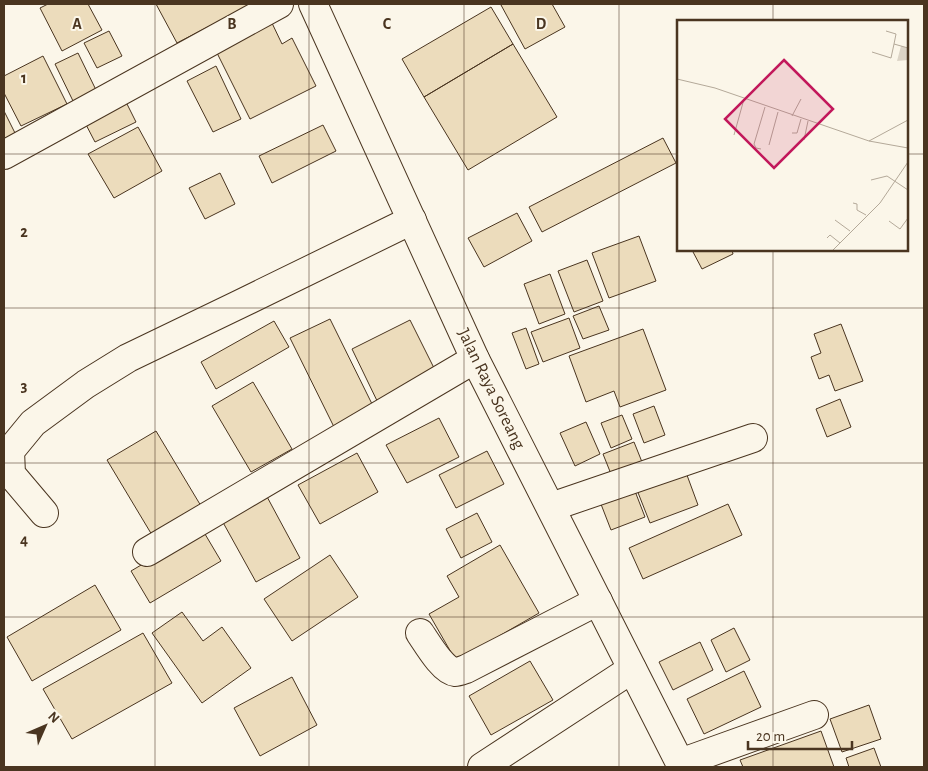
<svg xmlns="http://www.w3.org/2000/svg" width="928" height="771" font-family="'Alegreya Sans',sans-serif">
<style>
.building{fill:#ecdcbc;stroke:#4a3520}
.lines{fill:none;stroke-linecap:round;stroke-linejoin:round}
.minor-casing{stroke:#4a3520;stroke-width:30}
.major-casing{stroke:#4a3520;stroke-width:30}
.minor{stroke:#fbf6e9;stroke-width:28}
.major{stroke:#fbf6e9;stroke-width:28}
.grid{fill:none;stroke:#4a3520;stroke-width:1;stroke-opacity:0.55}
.labels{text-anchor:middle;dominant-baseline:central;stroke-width:4;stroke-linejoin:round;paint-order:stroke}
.street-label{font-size:18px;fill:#4a3520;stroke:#fbf6e9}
.inset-road{fill:none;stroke:#b4a999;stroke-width:1}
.view{fill:#c2185b;fill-opacity:0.15;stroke:#c2185b;stroke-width:2.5}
.inset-edge{fill:none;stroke:#4a3520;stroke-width:2.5}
.grid-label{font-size:16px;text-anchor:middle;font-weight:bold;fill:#4a3520;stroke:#fbf6e9;stroke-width:4;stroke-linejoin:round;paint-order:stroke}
</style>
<rect width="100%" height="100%" fill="#fbf6e9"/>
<!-- building -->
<path class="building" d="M 48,4 L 88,4 L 102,30 L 62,51 L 40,8 Z
M 156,4 L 252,4 L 177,43 Z
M 503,4 L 552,4 L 565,27 L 525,49 L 501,5 Z
M 491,7 L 513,44 L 424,97 L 402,59 Z
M 271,21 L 282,44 L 292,38 L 316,86 L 250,119 L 215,49 Z
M 109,31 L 122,56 L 97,68 L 84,43 Z
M 513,44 L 557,117 L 468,170 L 424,97 Z
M 78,53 L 97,92 L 74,103 L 55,64 Z
M 43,56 L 67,104 L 21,126 L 4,93 L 4,76 Z
M 216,66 L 241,119 L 213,132 L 187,81 Z
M 123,96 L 136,122 L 95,142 L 82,117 Z
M 4,111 L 15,133 L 4,139 Z
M 323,125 L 336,151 L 272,183 L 259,156 Z
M 138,127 L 162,171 L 114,198 L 88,154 Z
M 663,138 L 676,163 L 542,232 L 529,207 Z
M 220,173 L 235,204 L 205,219 L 189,188 Z
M 517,213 L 532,241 L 484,267 L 468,238 Z
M 639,236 L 656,281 L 609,298 L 592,253 Z
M 692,250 L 732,250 L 733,254 L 702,269 Z
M 587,260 L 603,301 L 574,312 L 558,271 Z
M 550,274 L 565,314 L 539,324 L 524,284 Z
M 599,306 L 609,330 L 583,339 L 573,316 Z
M 569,318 L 580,348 L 543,362 L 531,332 Z
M 330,319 L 375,410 L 335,429 L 290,338 Z
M 410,320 L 440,380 L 381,409 L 352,349 Z
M 274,321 L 289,347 L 216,389 L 201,362 Z
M 841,324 L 863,381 L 835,391 L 829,375 L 819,379 L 811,357 L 821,353 L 814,334 Z
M 526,328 L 539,364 L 526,369 L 512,333 Z
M 643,329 L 666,390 L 620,407 L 614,391 L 586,402 L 569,356 Z
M 253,382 L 292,449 L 251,472 L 212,406 Z
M 840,399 L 851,427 L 827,437 L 816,409 Z
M 654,406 L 665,435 L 644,443 L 633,414 Z
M 622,415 L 632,439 L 611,448 L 601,423 Z
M 439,418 L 459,457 L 407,483 L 386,445 Z
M 586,422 L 600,454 L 575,466 L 560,433 Z
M 156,431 L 201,506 L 152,535 L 107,460 Z
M 634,442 L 644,467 L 613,479 L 603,454 Z
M 487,451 L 504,484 L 456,508 L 439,475 Z
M 357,453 L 378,492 L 320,524 L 298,485 Z
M 684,467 L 698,505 L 650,523 L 635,485 Z
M 633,486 L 645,517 L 611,530 L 599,499 Z
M 265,493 L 300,558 L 256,582 L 220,517 Z
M 728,504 L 742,535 L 643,579 L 629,548 Z
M 477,513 L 492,542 L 461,558 L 446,529 Z
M 202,529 L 221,561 L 150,603 L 131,571 Z
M 500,545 L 539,613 L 456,661 L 429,614 L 459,597 L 447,576 Z
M 330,555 L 358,597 L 292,641 L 264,599 Z
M 95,585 L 121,630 L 32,681 L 7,637 Z
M 182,612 L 203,641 L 222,627 L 251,668 L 202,703 L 152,633 Z
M 734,628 L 750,660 L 726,672 L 711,640 Z
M 143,633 L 172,683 L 72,739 L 43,689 Z
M 700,642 L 713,670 L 673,690 L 659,662 Z
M 530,661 L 553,700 L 491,735 L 469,696 Z
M 744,671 L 761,707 L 704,734 L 687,699 Z
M 292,677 L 317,725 L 260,756 L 234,708 Z
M 869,705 L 881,739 L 842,752 L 830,719 Z
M 821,731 L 834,767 L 743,767 L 740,760 Z
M 874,748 L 881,767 L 849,767 L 846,758 Z"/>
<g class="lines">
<!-- minor casing -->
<g class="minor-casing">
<path id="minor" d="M 4,155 L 279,4
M 551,507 L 753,438
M 44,513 L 11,474 L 10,451 L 33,423 L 86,384 L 128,358 L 238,305 L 412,220
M 147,552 L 475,359
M 420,633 C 427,643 443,671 455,672 C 458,672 463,670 466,669 L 598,601
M 680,763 L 814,715
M 482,767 L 632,669"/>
</g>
<!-- major casing -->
<g class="major-casing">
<path id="major" d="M 313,4 L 475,359 L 682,767"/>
</g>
<!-- minor -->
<use href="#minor" class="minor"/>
<!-- major -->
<use href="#major" class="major"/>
</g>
<!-- grid -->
<path class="grid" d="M 155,4 L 155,767M 309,4 L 309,767M 464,4 L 464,767M 619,4 L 619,767M 773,4 L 773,21M 4,154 L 678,154M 907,154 L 924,154M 773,250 L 773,767M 4,308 L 924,308M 4,463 L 924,463M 4,617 L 924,617"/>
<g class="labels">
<!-- street labels -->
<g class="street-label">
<text transform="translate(491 389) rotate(64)">Jalan Raya Soreang</text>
</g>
</g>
<!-- overview -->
<g transform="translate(677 20)">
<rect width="231" height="231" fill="#fbf6e9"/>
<path d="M 224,26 L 231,28 L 231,40 L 220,41 Z" fill="#dcd4c6"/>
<path class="inset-road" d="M 209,11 L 219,14 L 217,24 L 231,28M 195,32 L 214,38 L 217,24M 0,59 L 38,68 L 192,121 L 231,128M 115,96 L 124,79M 115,113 L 120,113 L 124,99M 57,115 L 67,79M 127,120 L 131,101M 192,121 L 231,100M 92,125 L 101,92M 84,129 L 79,128 L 77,124 L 88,87M 194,160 L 210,156 L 231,170M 176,183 L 180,184 L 180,190 L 189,195M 158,200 L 173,211M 212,201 L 223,209 L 231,198M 150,218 L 153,215 L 163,223M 156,230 L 203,183 L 231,142"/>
<path class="view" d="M 107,40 L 156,89 L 97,148 L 48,99 Z"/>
<rect width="231" height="231" class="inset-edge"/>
</g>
<g class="grid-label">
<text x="77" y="29">A</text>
<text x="232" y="29">B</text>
<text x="387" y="29">C</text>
<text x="541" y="29">D</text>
<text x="24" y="83">1</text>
<text x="24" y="237">2</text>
<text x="24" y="391">3</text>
<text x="24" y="545">4</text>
</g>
<!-- border -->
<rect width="928" height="771" fill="none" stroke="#4a3520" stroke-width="10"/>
<!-- north arrow -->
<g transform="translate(45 726) rotate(45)" stroke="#fbf6e9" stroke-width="4" paint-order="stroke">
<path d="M0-4L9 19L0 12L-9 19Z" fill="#4a3520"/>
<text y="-8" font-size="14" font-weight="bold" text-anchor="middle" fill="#4a3520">N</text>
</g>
<!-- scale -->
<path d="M748 741v8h104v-8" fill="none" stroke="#4a3520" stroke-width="2.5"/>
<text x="756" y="741" font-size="15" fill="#4a3520" stroke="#fbf6e9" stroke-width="4" paint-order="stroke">20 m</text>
</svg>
